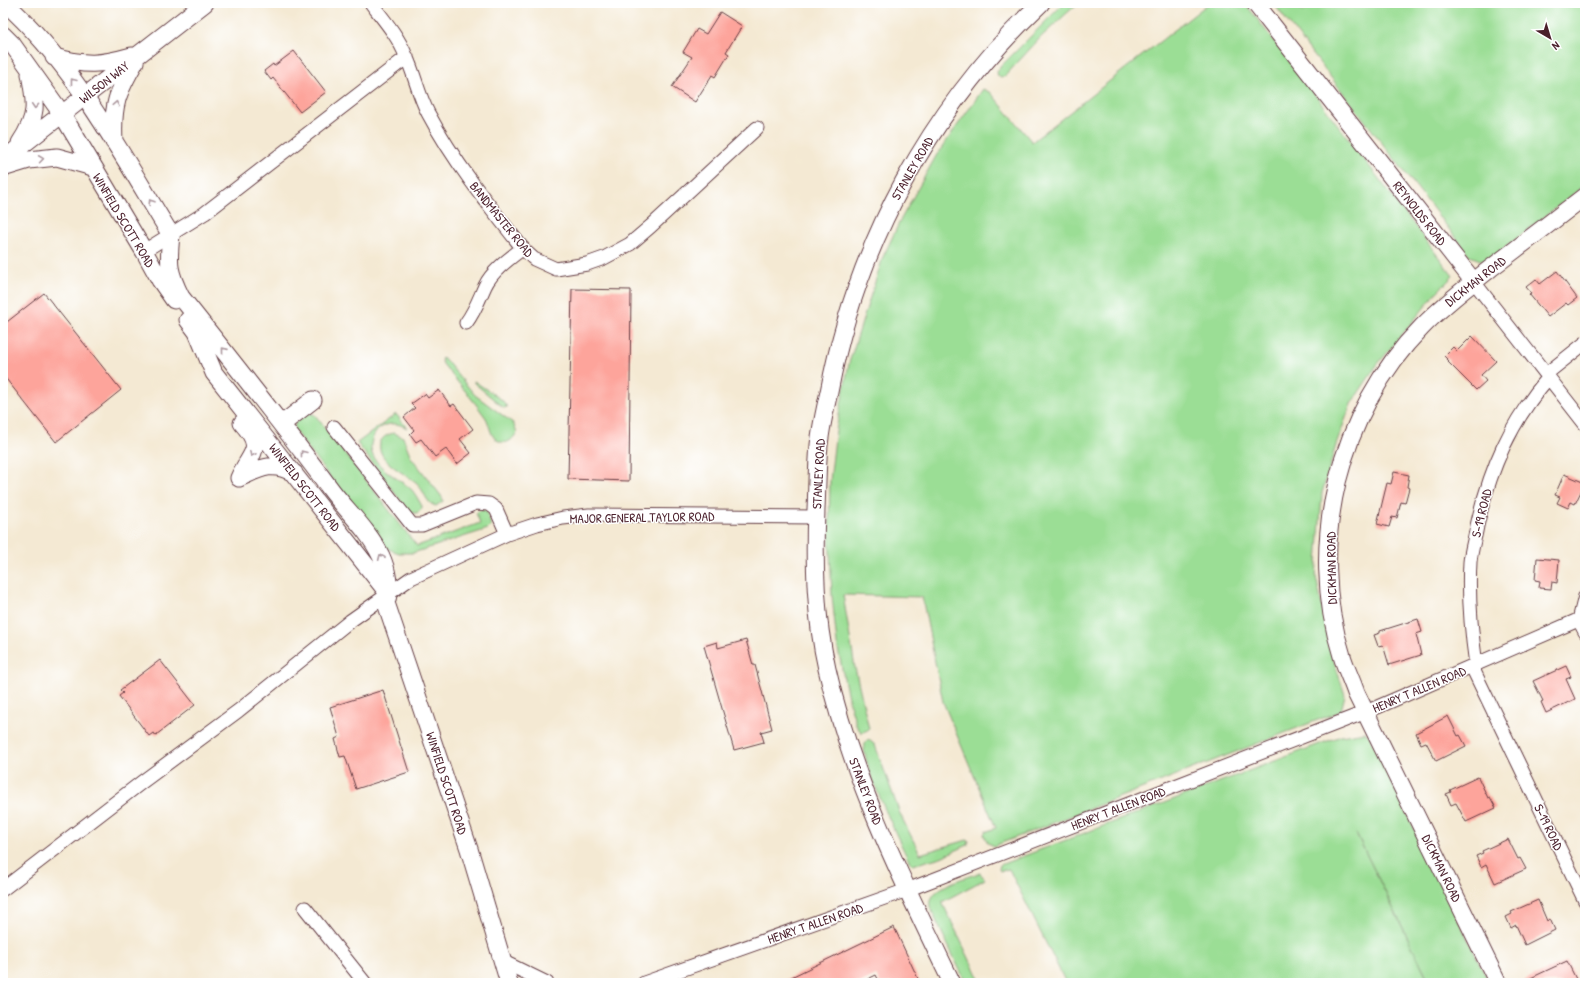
<svg xmlns="http://www.w3.org/2000/svg" width="1588" height="986" font-family="'Patrick Hand',sans-serif">
<style>
.green{fill:#9bde95;stroke:#727e60}
.building{fill:#fda49b}
.lines{fill:none;stroke-linecap:round;stroke-linejoin:round}
.minor-casing{stroke:#643d44;stroke-width:15}
.tertiary-casing{stroke:#643d44;stroke-width:19}
.minor{stroke:#fff;stroke-width:13}
.tertiary{stroke:#fff;stroke-width:17}
.oneway{stroke:#ae9aa0}
.labels{text-anchor:middle;dominant-baseline:central;stroke-width:3;stroke-linejoin:round;paint-order:stroke}
.street-label{font-size:13px;fill:#4a1f2b;stroke:#fff}
</style>
<rect width="100%" height="100%" fill="#fff"/>
<filter id="ink" filterUnits="userSpaceOnUse"><feTurbulence type="fractalNoise" baseFrequency=".025" numOctaves="2"/><feDisplacementMap in="SourceGraphic" scale="8" xChannelSelector="R" yChannelSelector="G"/><feConvolveMatrix kernelMatrix="1 2 1 2 8 2 1 2 1" color-interpolation-filters="sRGB"/></filter>
<filter id="wash" filterUnits="userSpaceOnUse"><feTurbulence type="fractalNoise" baseFrequency=".012" numOctaves="4" result="noise"/><feDisplacementMap in="SourceGraphic" scale="16" xChannelSelector="R" yChannelSelector="G"/><feGaussianBlur stdDeviation="0.9" result="paint"/><feColorMatrix in="noise" values="0 0 0 0 0 0 0 0 0 0 0 0 0 0 0 0 0 1.4 0 .05"/><feComposite in="paint" operator="in"/></filter>
<g filter="url(#wash)">
<rect width="100%" height="100%" fill="#f4e9d3"/>
<!-- green -->
<path class="green" d="M 1064,3 L 1078,3 L 1041,37 L 1005,76 L 1001,78 L 998,76 L 997,72 L 1001,66 Z
M 1209,3 L 1245,3 L 1453,276 L 1437,292 L 1377,365 L 1351,404 L 1336,445 L 1322,493 L 1316,577 L 1332,655 L 1345,695 L 1341,711 L 994,846 L 988,843 L 984,835 L 985,832 L 996,828 L 943,702 L 922,597 L 843,595 L 855,668 L 869,729 L 862,733 L 857,727 L 848,698 L 837,644 L 832,596 L 829,531 L 830,481 L 836,430 L 849,363 L 883,257 L 901,219 L 936,156 L 983,89 L 991,93 L 1032,142 Z
M 1273,3 L 1297,3 L 1303,12 L 1315,3 L 1585,3 L 1585,185 L 1489,260 L 1480,260 L 1470,256 Z
M 443,357 L 475,395 L 513,423 L 517,432 C 513,440 506,446 497,440 C 490,436 490,425 486,418 C 473,399 457,382 443,364 L 441,359 Z
M 474,381 L 502,400 L 507,407 L 504,408 L 474,383 Z
M 309,413 L 315,415 L 417,546 L 480,523 L 476,513 L 482,509 L 487,511 L 491,526 L 488,529 L 413,553 L 399,553 L 383,547 L 294,430 L 295,423 Z
M 396,414 L 407,428 C 400,424 392,422 384,426 C 378,428 374,434 372,440 C 364,464 400,478 412,490 C 416,495 419,501 422,506 L 422,509 L 417,513 L 410,513 L 357,443 Z
M 394,433 L 403,437 L 411,457 L 442,497 L 443,501 L 436,506 C 426,504 424,490 417,483 C 406,474 376,461 380,443 C 382,437 388,434 394,433 Z
M 1365,732 L 1370,737 L 1489,983 L 1430,983 L 1356,833 L 1430,983 L 1066,983 L 1009,869 L 1000,871 L 999,869 L 1000,865 L 1341,736 Z
M 869,740 L 875,745 L 900,814 L 920,854 L 967,840 L 969,841 L 968,845 L 941,857 L 913,865 L 909,861 C 899,841 861,762 864,743 Z
M 980,873 L 985,879 L 942,902 L 981,983 L 966,983 L 933,914 C 931,908 929,901 933,896 C 939,885 969,876 980,873 Z"/>
<g id="blocks">
<!-- building -->
<path class="building" d="M 720,12 L 742,26 L 726,52 L 729,54 L 715,77 L 712,75 L 695,102 L 672,87 L 692,57 L 683,52 L 697,29 L 706,34 Z
M 294,51 L 326,92 L 300,112 L 273,78 L 271,80 L 264,71 L 273,64 L 274,66 Z
M 1557,271 L 1577,298 L 1568,305 L 1566,303 L 1548,317 L 1529,294 L 1531,293 L 1526,287 L 1536,279 L 1540,284 Z
M 572,289 L 631,290 L 629,481 L 568,479 Z
M 44,293 L 121,390 L 56,442 L 3,375 L 3,325 Z
M 1472,336 L 1496,361 L 1481,375 L 1486,381 L 1476,390 L 1448,362 L 1449,361 L 1444,356 L 1453,347 L 1457,351 Z
M 439,390 L 451,406 L 454,404 L 473,429 L 460,439 L 471,453 L 457,464 L 446,449 L 435,457 L 421,439 L 416,442 L 410,434 L 414,430 L 404,417 L 415,408 L 411,404 L 425,394 L 428,398 Z
M 1394,472 L 1409,475 L 1407,487 L 1409,488 L 1405,503 L 1401,502 L 1397,518 L 1392,517 L 1389,527 L 1377,524 L 1387,483 L 1391,484 Z
M 1564,474 L 1585,483 L 1575,504 L 1571,502 L 1568,508 L 1557,503 L 1560,497 L 1555,495 Z
M 1537,558 L 1559,560 L 1557,583 L 1552,582 L 1551,589 L 1539,588 L 1540,581 L 1535,580 Z
M 1418,619 L 1422,632 L 1416,634 L 1421,655 L 1389,665 L 1383,645 L 1378,646 L 1374,635 L 1380,633 L 1380,631 Z
M 746,640 L 753,665 L 755,665 L 772,729 L 761,732 L 764,742 L 734,750 L 704,646 L 717,642 L 718,648 Z
M 160,660 L 195,705 L 156,735 L 153,733 L 149,736 L 119,696 L 123,693 L 120,690 Z
M 1566,666 L 1571,677 L 1566,679 L 1575,699 L 1546,713 L 1541,702 L 1543,701 L 1533,681 Z
M 383,690 L 409,772 L 356,789 L 345,756 L 340,757 L 335,739 L 339,737 L 330,707 Z
M 1448,716 L 1458,736 L 1460,735 L 1466,746 L 1436,761 L 1426,742 L 1421,744 L 1416,733 Z
M 1478,777 L 1488,798 L 1490,797 L 1496,808 L 1466,822 L 1456,803 L 1451,805 L 1446,794 L 1451,792 L 1450,790 Z
M 1508,839 L 1518,859 L 1520,858 L 1526,869 L 1495,883 L 1486,864 L 1481,867 L 1476,856 L 1483,853 L 1482,851 Z
M 1538,900 L 1547,921 L 1550,919 L 1555,930 L 1525,945 L 1516,925 L 1511,928 L 1506,917 L 1512,914 L 1511,912 Z
M 894,927 L 920,983 L 880,983 L 876,975 L 860,983 L 779,983 Z
M 1567,961 L 1578,983 L 1520,983 Z"/>
</g>
</g>
<g filter="url(#ink)">
<use href="#blocks" fill-opacity="0" stroke="#643d44" stroke-width="1"/>
<g class="lines">
<!-- minor casing -->
<g class="minor-casing">
<path id="minor" d="M 371,3 C 384,20 398,36 406,56 C 415,75 418,94 428,113 C 454,162 490,207 524,250 L 534,259 L 556,269 L 587,264 L 604,258 L 630,244 L 651,226 L 757,128
M 144,251 L 205,213 L 407,57
M 1474,282 L 1585,424
M 466,323 C 475,311 479,299 485,286 C 492,271 510,258 523,248
M 1546,374 L 1585,343
M 334,427 L 412,525 L 422,525 L 476,503 L 489,504 L 496,509 L 507,534
M 1585,596 L 1579,620 L 1585,632
M 1476,665 C 1471,630 1468,596 1470,562 C 1471,550 1475,538 1477,526 C 1490,469 1510,422 1549,377
M 1472,667 L 1585,901
M 3,889 L 142,782 L 238,711 L 350,621 L 411,578 L 507,534 L 537,524 L 563,518 L 589,515 L 816,517
M 305,908 L 365,983
M 502,961 L 547,983
M 644,983 L 907,890 L 1366,712 L 1585,617"/>
</g>
<!-- tertiary casing -->
<g class="tertiary-casing">
<path id="tertiary" d="M 5,3 C 74,64 123,157 171,235 C 168,264 168,271 181,297 C 232,361 283,425 332,491 C 348,512 369,531 381,556 C 387,569 391,589 386,603 L 469,849 L 509,983
M 1255,3 L 1474,282
M 3,35 L 12,44 L 62,114 L 144,251 L 160,280 L 174,300
M 54,57 C 86,66 100,65 132,56
M 114,142 C 112,105 117,93 135,62
M 20,143 C 38,116 36,104 30,74
M 3,160 L 205,3
M 3,168 L 29,160 L 57,157 L 93,167
M 188,320 L 197,332 L 214,373 L 388,593
M 282,424 L 313,400
M 239,478 C 250,452 266,450 242,423
M 239,478 C 261,468 271,461 294,473
M 952,983 C 903,882 852,780 827,669 C 815,616 814,563 816,509 C 817,488 817,466 819,445 C 821,427 825,409 829,392 C 857,243 931,107 1041,3
M 1498,983 L 1356,693 C 1352,681 1346,669 1342,656 C 1306,544 1339,411 1422,327 C 1443,305 1467,287 1491,268 C 1523,244 1554,220 1585,196"/>
</g>
<!-- minor -->
<use href="#minor" class="minor"/>
<!-- tertiary -->
<use href="#tertiary" class="tertiary"/>
</g>
<!-- one-way arrows -->
<defs><path id="oneway-chevron" d="M-2-3.5L2.5 0L-2 3.5" fill="none" stroke-width="1.6" stroke-linecap="round" stroke-linejoin="round"/></defs>
<g class="oneway">
<use href="#oneway-chevron" transform="translate(73 81) rotate(-128)"/>
<use href="#oneway-chevron" transform="translate(116 104) rotate(-79)"/>
<use href="#oneway-chevron" transform="translate(35 106) rotate(94)"/>
<use href="#oneway-chevron" transform="translate(41 159) rotate(-8)"/>
<use href="#oneway-chevron" transform="translate(151 202) rotate(-122)"/>
<use href="#oneway-chevron" transform="translate(224 350) rotate(-129)"/>
<use href="#oneway-chevron" transform="translate(303 453) rotate(-128)"/>
<use href="#oneway-chevron" transform="translate(252 454) rotate(116)"/>
<use href="#oneway-chevron" transform="translate(381 557) rotate(-114)"/>
</g>
</g>
<g class="labels">
<!-- street labels -->
<g class="street-label">
<text transform="translate(104 82) rotate(-38)">WILSON WAY</text>
<text transform="translate(912 168) rotate(-60)">STANLEY ROAD</text>
<text transform="translate(1420 213) rotate(52)">REYNOLDS ROAD</text>
<text transform="translate(502 219) rotate(51)">BANDMASTER ROAD</text>
<text transform="translate(124 220) rotate(59)">WINFIELD SCOTT ROAD</text>
<text transform="translate(1475 281) rotate(-38)">DICKMAN ROAD</text>
<text transform="translate(818 474) rotate(-87)">STANLEY ROAD</text>
<text transform="translate(305 487) rotate(52)">WINFIELD SCOTT ROAD</text>
<text transform="translate(1481 513) rotate(-76)">S-19 ROAD</text>
<text transform="translate(642 517) rotate(-1)">MAJOR GENERAL TAYLOR ROAD</text>
<text transform="translate(1331 568) rotate(-91)">DICKMAN ROAD</text>
<text transform="translate(1419 689) rotate(-23)">HENRY T ALLEN ROAD</text>
<text transform="translate(447 783) rotate(72)">WINFIELD SCOTT ROAD</text>
<text transform="translate(866 791) rotate(69)">STANLEY ROAD</text>
<text transform="translate(1118 808) rotate(-21)">HENRY T ALLEN ROAD</text>
<text transform="translate(1549 827) rotate(64)">S-19 ROAD</text>
<text transform="translate(1442 868) rotate(64)">DICKMAN ROAD</text>
<text transform="translate(815 923) rotate(-19)">HENRY T ALLEN ROAD</text>
</g>
</g>
<!-- margin -->
<rect width="1588" height="986" fill="none" stroke="#fff" stroke-width="16"/>
<!-- north arrow -->
<g transform="translate(1550 38) rotate(142)" stroke="#ffffff" stroke-width="3" paint-order="stroke">
<path d="M0-3L7 15L0 10L-7 15Z" fill="#4a1f2b"/>
<text y="-6" font-size="11" font-weight="bold" text-anchor="middle" fill="#4a1f2b">N</text>
</g>
</svg>
